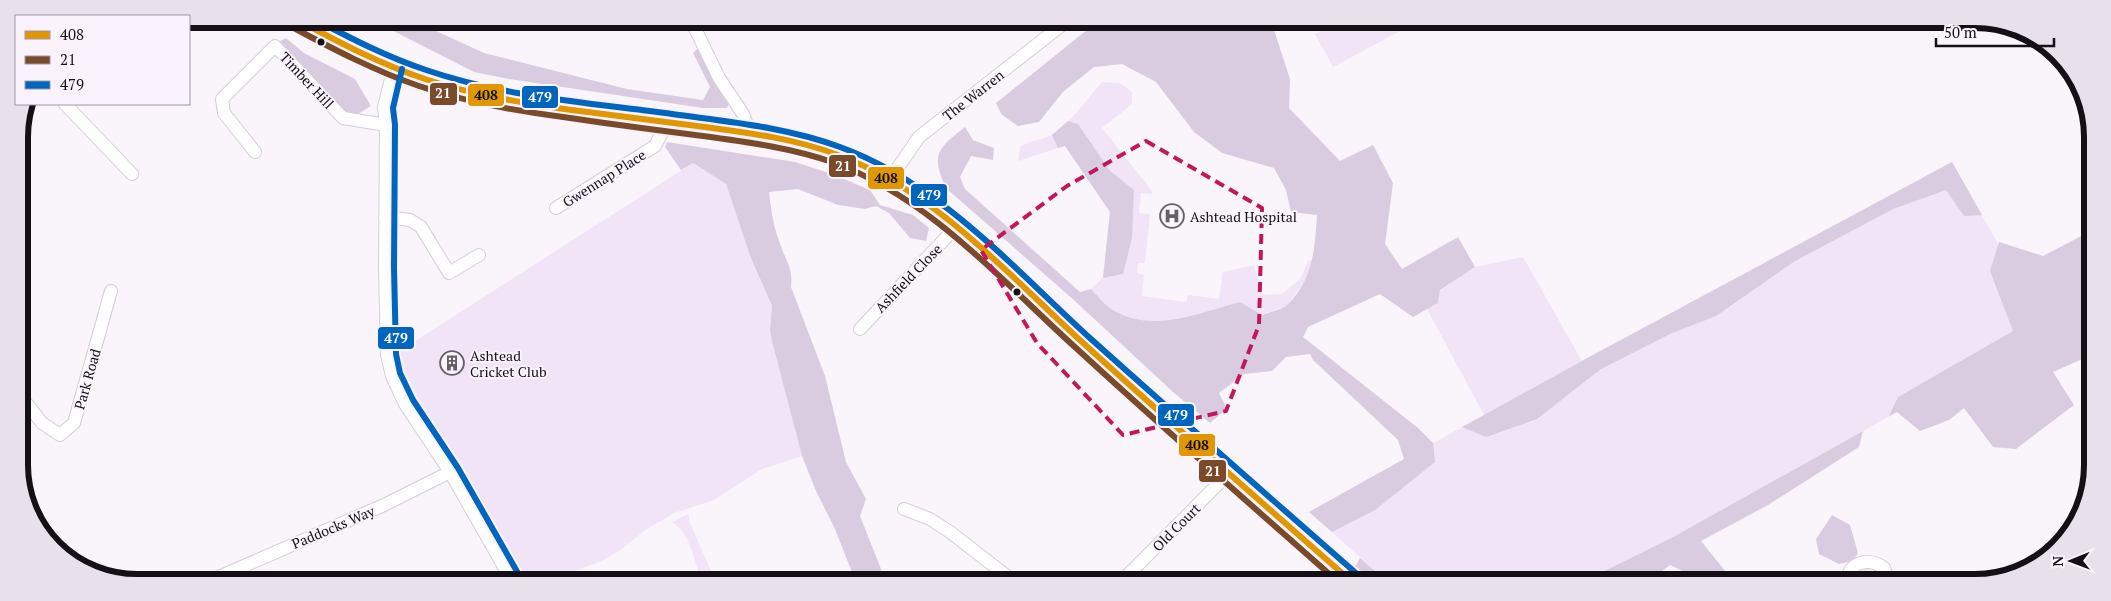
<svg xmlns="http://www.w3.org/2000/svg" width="2111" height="601" font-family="'PT Serif',serif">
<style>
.green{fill:#f1e4f7}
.forest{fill:#dacce0}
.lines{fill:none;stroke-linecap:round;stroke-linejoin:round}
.minor-casing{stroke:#d3cfd5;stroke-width:14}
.trunk-casing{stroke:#d3cfd5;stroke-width:22}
.minor{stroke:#fefefe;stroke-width:12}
.trunk{stroke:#fefefe;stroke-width:20}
.bus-1-casing{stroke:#faf3fd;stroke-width:10}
.bus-2-casing{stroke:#faf3fd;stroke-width:10}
.bus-3-casing{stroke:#faf3fd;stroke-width:10}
.bus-1{stroke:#e09702;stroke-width:6}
.bus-2{stroke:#7a4b2a;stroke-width:6}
.bus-3{stroke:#0065bd;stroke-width:6}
.marked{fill:none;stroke:#c2185b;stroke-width:4;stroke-dasharray:10 6;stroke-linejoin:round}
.bus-dot{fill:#141016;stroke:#faf3fd;stroke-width:2}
.labels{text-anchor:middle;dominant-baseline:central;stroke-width:4;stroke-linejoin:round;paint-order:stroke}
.street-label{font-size:14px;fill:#141016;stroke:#faf3fd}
.poi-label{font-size:14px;fill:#141016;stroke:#faf3fd;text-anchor:start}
.rim{fill:none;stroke:#141016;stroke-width:6}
.line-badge{stroke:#faf3fd;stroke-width:2}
.badge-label{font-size:14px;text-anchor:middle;font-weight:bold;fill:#fff}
.pale-badge-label{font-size:14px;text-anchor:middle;font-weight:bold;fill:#111}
</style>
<rect width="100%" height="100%" fill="#f9f5fb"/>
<!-- green -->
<path class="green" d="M 1339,21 L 1397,21 L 1402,30 L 1333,67 L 1315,34 Z
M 1102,82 L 1120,83 L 1132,92 L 1132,104 L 1102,128 L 1152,191 L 1152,194 L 1141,193 L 1139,213 L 1150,214 L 1145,263 L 1138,263 L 1137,273 L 1144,275 L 1142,296 L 1186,302 L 1188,295 L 1219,299 L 1223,272 L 1254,265 L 1263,295 L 1282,294 L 1300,279 L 1309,260 L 1313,261 L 1306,281 L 1286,306 L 1261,315 L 1240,302 C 1198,313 1150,335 1110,308 C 1103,303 1097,295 1091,289 L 1103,278 L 1110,212 L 1065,146 L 1018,161 L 1020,147 C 1030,140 1043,140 1053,134 C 1072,122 1087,99 1102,82 Z
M 1952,162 L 2046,329 L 1673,537 L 1584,581 L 1387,581 L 1309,512 L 1484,415 L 1427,309 L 1438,303 L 1440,290 L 1475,267 L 1523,257 L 1582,361 Z
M 693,163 L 726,184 L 750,256 L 772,307 L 770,330 L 802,456 L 762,469 L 714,500 L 674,513 L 647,529 L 619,551 L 602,561 L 575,571 L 576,579 L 525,579 L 404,382 L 398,352 Z
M 688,514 L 690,523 L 715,580 L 701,579 C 694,560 690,533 672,522 Z
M 1866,569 L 1878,573 L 1881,582 L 1854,582 L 1859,572 Z"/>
<!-- forest -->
<path class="forest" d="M 370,19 L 410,19 L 484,53 L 627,89 L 703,100 L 710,87 L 693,53 L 698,48 L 730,102 L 727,108 L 703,108 L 509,79 L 474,72 Z
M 1098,21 L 1279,21 L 1274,30 L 1290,79 L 1289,108 L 1340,161 L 1373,145 L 1393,183 L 1385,244 L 1402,269 L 1458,237 L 1475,267 L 1440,290 L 1438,303 L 1413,317 L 1380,294 L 1308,327 L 1303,337 L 1418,428 L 1433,443 L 1435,462 L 1375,510 L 1332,532 L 1309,512 L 1404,459 L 1398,440 L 1313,360 L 1310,354 L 1286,357 L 1272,371 L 1244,374 L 1219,393 L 1227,409 L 1210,423 L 1173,392 L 1075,301 L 947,189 C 929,154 939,148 965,127 L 973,140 L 994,148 L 993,160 L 971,156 L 960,177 L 965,189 L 1080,292 L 1091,289 C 1097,295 1103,303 1110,308 C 1150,335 1198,313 1240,302 L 1262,315 C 1269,312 1281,310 1287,305 C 1313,281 1315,248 1317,215 L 1291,212 L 1286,190 L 1274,168 L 1222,153 L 1194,132 L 1156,82 L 1122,64 L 1094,67 L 1063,92 L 1039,122 L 1018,126 L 1002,115 L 996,103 Z
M 286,38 L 304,53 L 355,79 L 371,106 L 358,114 L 345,113 L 329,98 L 280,41 Z
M 1068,121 L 1078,124 L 1110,171 L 1134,190 L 1132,238 L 1123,274 L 1103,278 L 1110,212 L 1065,146 L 1058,148 L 1052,135 Z
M 667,142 L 795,162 L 832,174 L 870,190 L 880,205 L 913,215 L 929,228 L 926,241 L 910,238 L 889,213 L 876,206 L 865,209 L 838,205 L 798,189 L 769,192 C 771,211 774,229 781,246 C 787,264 793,268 791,287 L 825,376 L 846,462 L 866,499 L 860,516 L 881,569 L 882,580 L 855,580 L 835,529 L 816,491 L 802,456 L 772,341 L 770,330 L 772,306 L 750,256 L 726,184 L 693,163 L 681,170 L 665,147 Z
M 1952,162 L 1982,215 L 1964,216 L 1946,190 L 1893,209 L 1795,261 L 1716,316 L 1670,334 L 1601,369 L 1537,419 L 1486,437 L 1462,427 L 1591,356 Z
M 2089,232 L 2089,356 L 2053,372 L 2074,405 L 2016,449 L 1993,447 L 1964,408 L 1949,420 L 1920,431 L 1897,412 L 1889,416 L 1898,397 L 2013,331 L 1990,271 L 1999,242 L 2043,256 Z
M 1863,431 L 1859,447 L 1768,505 L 1701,541 L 1734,582 L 1703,581 L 1670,565 L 1649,581 L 1584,581 L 1673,537 Z
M 1832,515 L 1850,525 L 1858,553 L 1853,561 L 1839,564 L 1819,554 L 1816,539 Z
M 1360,558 L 1386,580 L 1364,581 L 1353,570 Z"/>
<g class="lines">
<!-- minor casing -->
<g class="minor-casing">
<path id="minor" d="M 691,20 L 719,78 L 743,114 L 746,122 L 745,134
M 394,67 L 384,107 L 386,125 L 385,268 L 387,355 L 392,376 L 405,404 L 450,472 L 511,579
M 65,104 L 132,174
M 255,152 L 224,113 L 222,99 L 275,46 L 343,118 L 386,125
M 890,179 L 919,137 L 1067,21
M 556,208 L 655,146 L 667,123
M 385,217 L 410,220 L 421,227 L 449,273 L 479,255
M 860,329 L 956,227
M 20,395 L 42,423 L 60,435 L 74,423 L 111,291
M 904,509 L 930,519 L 950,532 L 1012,580
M 214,579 L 384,505 L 450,472
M 1123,580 L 1229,473
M 1889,580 L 1940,579 L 1965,582
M 1847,582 C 1848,561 1869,557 1884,568 L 1888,582"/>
</g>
<!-- trunk casing -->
<g class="trunk-casing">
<path id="trunk" d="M 296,19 C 337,42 381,64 425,79 C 498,103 575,110 650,120 C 711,129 781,134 838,155 C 906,180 957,227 1010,275 C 1043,306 1076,337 1110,367 C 1189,440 1270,510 1351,581"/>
</g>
<!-- minor -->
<use href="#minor" class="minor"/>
<!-- trunk -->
<use href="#trunk" class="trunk"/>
<!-- bus-1 casing -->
<g class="bus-1-casing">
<path id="bus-1" d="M 296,19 C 338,42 380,64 425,79 C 470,94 517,102 564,109 C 611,115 658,121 705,127 C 750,133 796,139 838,155 C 935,191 1008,274 1082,342 C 1171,423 1261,502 1351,581"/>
</g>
<!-- bus-2 casing -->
<g class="bus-2-casing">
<path id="bus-2" d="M 292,27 C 333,49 375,71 419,86 C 466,102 515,111 563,117 C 609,124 656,130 703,136 C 747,142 792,148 835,163 C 931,199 1002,281 1076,348 C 1162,427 1250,504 1337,581"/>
</g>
<!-- bus-3 casing -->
<g class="bus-3-casing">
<path id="bus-3" d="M 314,19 C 350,38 387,57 426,70 C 505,97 590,103 672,114 C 729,122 786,127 840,147 C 940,183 1014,269 1091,339 C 1179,418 1268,496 1357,574
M 402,69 L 393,108 L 395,125 L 394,268 L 396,354 L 400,373 L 413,400 L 458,468 L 519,575"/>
</g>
<!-- bus-1 -->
<use href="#bus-1" class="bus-1"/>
<!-- bus-2 -->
<use href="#bus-2" class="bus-2"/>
<!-- bus-3 -->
<use href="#bus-3" class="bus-3"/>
</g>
<!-- marked area -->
<path class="marked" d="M 1146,141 L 1262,208 L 1259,325 L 1226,411 L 1123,435 L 1037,343 L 981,250 L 1067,186 Z"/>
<!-- icons -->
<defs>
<g id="hospital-ring" transform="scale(1.25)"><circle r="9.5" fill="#faf3fd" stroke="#646066" stroke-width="1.5"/><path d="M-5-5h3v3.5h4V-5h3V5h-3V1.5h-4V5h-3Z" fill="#646066"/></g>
<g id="building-ring" transform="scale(1.25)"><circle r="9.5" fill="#faf3fd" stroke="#646066" stroke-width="1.5"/><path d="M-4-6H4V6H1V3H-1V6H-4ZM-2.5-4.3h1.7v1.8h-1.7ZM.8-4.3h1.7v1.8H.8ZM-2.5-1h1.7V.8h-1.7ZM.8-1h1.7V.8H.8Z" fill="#646066"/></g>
</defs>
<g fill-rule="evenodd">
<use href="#hospital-ring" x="1172" y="216"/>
<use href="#building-ring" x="452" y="363"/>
</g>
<!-- markers -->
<g class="bus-dot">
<circle cx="321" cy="42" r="4.5"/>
<circle cx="1017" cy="292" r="4.5"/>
</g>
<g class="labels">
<!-- street labels -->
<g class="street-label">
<text transform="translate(307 80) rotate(47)">Timber Hill</text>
<text transform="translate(973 95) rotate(-38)">The Warren</text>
<text transform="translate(604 178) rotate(-32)">Gwennap Place</text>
<text transform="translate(908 278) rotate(-46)">Ashfield Close</text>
<text transform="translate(87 379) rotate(-74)">Park Road</text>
<text transform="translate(333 527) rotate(-23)">Paddocks Way</text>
<text transform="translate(1176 527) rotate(-45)">Old Court</text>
</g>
<!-- poi labels -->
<g class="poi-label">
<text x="1190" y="216">Ashtead Hospital</text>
<text x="470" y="355">Ashtead<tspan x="470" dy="16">Cricket Club</tspan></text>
</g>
</g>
<!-- crop -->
<path d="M0 0H2111V601H0ZM137 28H1975A109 109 0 0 1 2084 137V465A109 109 0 0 1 1975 574H137A109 109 0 0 1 28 465V137A109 109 0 0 1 137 28Z" fill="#e8e1eb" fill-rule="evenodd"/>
<path class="rim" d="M137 28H1975A109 109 0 0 1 2084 137V465A109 109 0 0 1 1975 574H137A109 109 0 0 1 28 465V137A109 109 0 0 1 137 28Z"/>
<g class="line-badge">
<rect x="429" y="82" width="29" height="24" rx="5" fill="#7a4b2a"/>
<rect x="467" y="83" width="38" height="24" rx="5" fill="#e09702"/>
<rect x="521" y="85" width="38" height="24" rx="5" fill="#0065bd"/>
<rect x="828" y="154" width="29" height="24" rx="5" fill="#7a4b2a"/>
<rect x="867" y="166" width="38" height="24" rx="5" fill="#e09702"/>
<rect x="910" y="183" width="38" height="24" rx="5" fill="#0065bd"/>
<rect x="377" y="326" width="38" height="24" rx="5" fill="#0065bd"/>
<rect x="1157" y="403" width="38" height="24" rx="5" fill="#0065bd"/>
<rect x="1178" y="433" width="38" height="24" rx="5" fill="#e09702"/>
<rect x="1198" y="459" width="29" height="24" rx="5" fill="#7a4b2a"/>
</g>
<g class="badge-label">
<text x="443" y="98">21</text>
<text x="540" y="102">479</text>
<text x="843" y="171">21</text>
<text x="929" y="200">479</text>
<text x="396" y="343">479</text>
<text x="1176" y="420">479</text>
<text x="1213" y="476">21</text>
</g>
<g class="pale-badge-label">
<text x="486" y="100">408</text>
<text x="886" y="183">408</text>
<text x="1197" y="450">408</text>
</g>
<!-- legend -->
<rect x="15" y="15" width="175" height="90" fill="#faf3fd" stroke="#9e98a1"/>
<rect x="25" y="31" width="25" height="8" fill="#e09702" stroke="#9e98a1"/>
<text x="60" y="40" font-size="15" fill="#141016">408</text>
<rect x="25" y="56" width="25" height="8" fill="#7a4b2a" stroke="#9e98a1"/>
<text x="60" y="65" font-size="15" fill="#141016">21</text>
<rect x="25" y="81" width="25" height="8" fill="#0065bd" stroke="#9e98a1"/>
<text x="60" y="90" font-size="15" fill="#141016">479</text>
<!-- north arrow -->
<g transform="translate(2071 561) rotate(269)" stroke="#faf3fd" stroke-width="4" paint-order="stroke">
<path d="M0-4L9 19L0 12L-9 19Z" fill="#141016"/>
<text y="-8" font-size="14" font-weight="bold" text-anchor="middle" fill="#141016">N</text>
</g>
<!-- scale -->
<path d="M1936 38v8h118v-8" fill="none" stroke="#141016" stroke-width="2.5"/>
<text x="1944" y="38" font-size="15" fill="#141016" stroke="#faf3fd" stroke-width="4" paint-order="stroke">50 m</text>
</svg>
